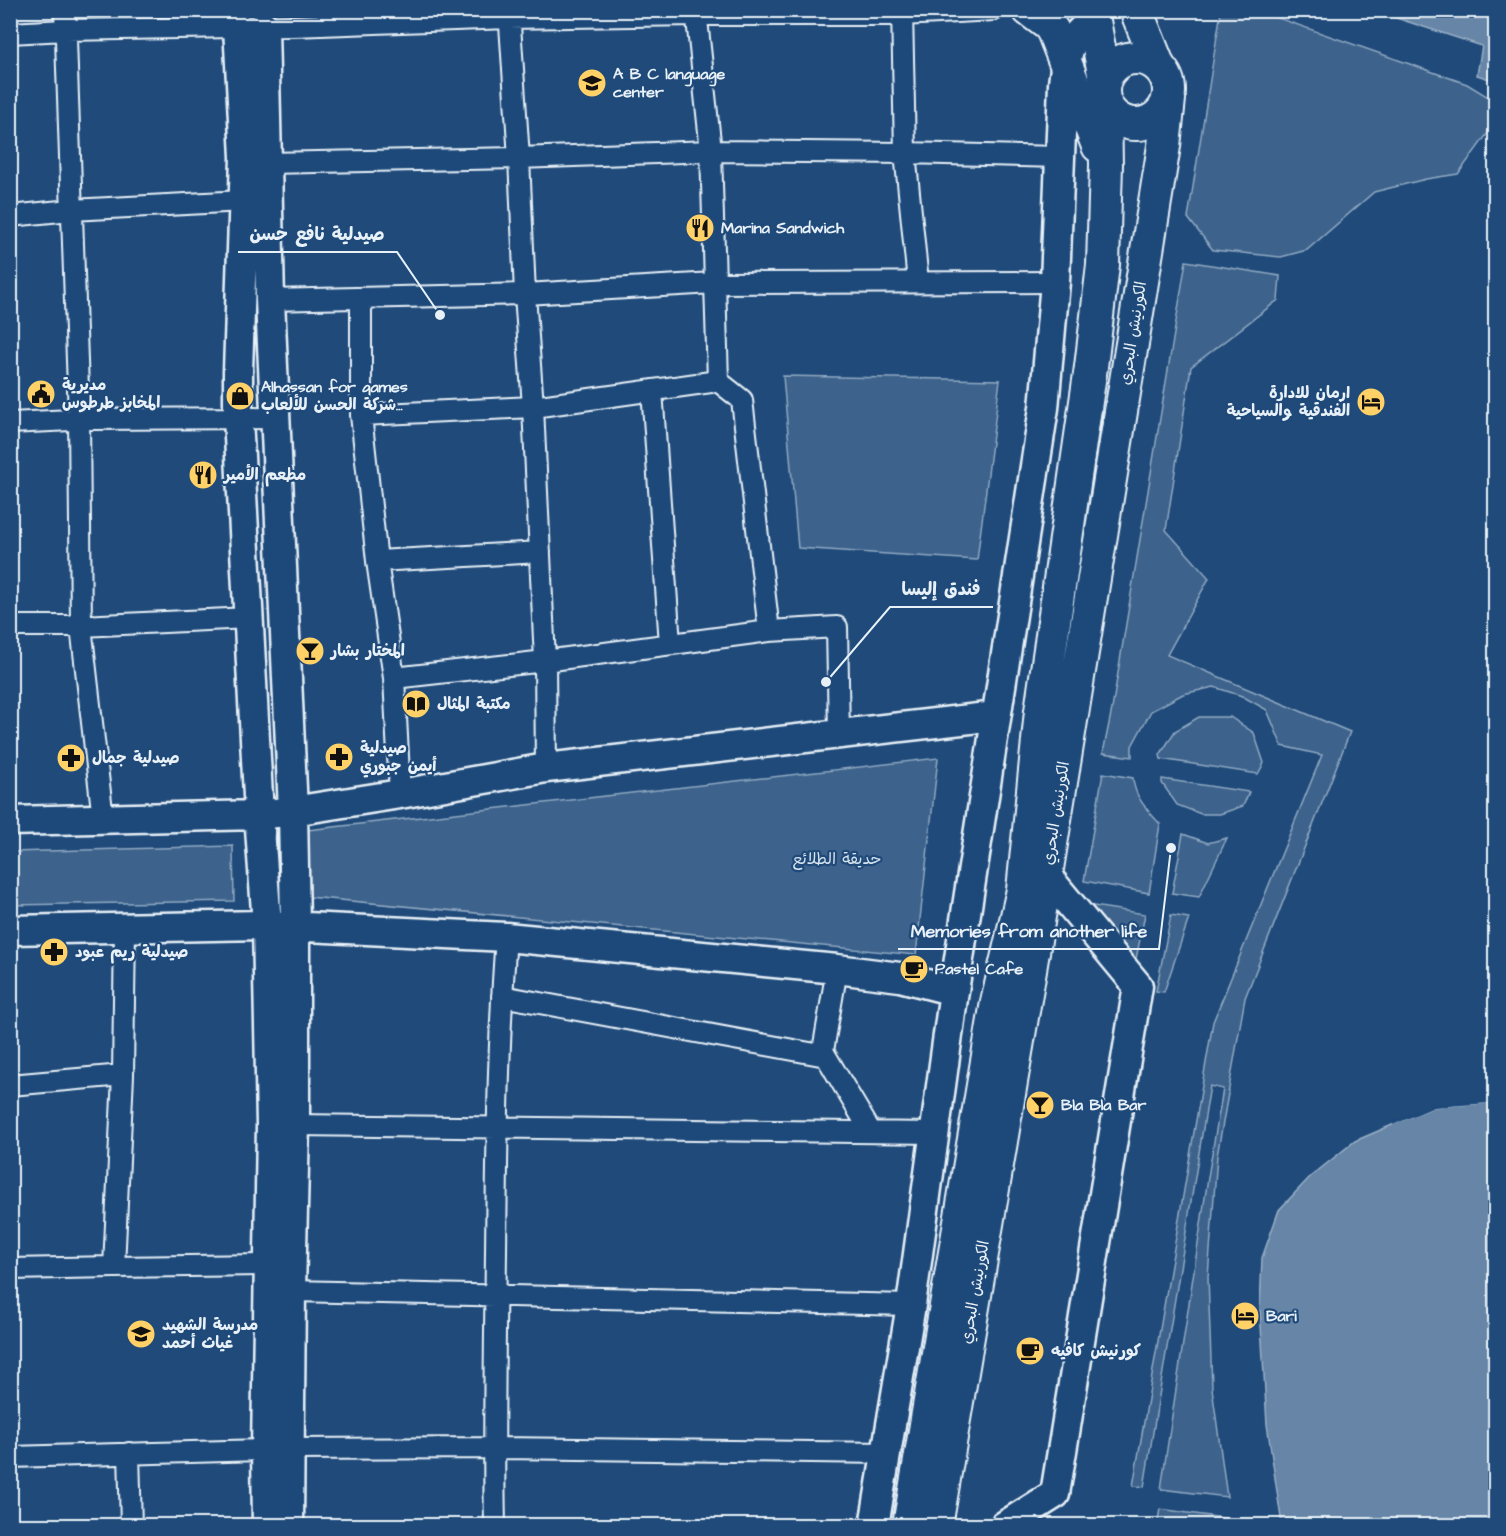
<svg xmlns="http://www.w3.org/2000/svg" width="1506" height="1536" font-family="'Architects Daughter','Playpen Sans Arabic',sans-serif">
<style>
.green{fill:#3c628c;stroke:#92aac2;stroke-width:1.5}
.water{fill:#6685a7;stroke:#9ab0c7;stroke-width:1.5}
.pier{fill:#1f4a7a}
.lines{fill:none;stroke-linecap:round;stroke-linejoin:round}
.street-casing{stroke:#e8f1f8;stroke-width:24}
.secondary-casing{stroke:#e8f1f8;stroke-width:33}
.primary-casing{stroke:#e8f1f8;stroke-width:36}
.street{stroke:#1f4a7a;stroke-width:20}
.secondary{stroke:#1f4a7a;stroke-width:28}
.primary{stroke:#1f4a7a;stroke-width:32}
.labels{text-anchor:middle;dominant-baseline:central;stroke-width:4.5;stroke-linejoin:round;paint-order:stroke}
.poi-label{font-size:16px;font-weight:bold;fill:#e8f1f8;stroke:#1f4a7a;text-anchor:start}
.street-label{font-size:16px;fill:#e8f1f8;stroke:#1f4a7a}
.park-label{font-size:16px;fill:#d7e3ed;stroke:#1f4a7a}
.leader{fill:none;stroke:#e8f1f8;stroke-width:2}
.callout-dot{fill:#e8f1f8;stroke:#1f4a7a;stroke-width:2}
.callout-label{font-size:18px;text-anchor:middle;font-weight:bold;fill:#e8f1f8;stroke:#1f4a7a;stroke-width:4.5;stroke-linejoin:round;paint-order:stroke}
</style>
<rect width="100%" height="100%" fill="#1f4a7a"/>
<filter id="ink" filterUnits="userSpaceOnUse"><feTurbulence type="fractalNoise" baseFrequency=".0167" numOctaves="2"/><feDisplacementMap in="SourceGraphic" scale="12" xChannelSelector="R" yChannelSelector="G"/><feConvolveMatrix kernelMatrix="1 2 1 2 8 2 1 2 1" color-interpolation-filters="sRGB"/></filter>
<g filter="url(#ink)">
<!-- green -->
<path class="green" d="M 1221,11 L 1258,11 L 1467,84 L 1495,101 L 1488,133 L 1458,174 L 1426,179 L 1374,192 L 1307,250 L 1281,257 L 1213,250 L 1188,218 Z
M 1186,261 L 1280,276 L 1278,300 L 1191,367 L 1166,530 L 1209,578 L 1167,655 L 1350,732 L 1245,998 L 1217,1156 L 1208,1277 L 1212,1388 L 1227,1497 L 1161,1489 L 1209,1171 L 1223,1089 L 1210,1086 L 1144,1487 L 1133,1486 L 1213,1022 L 1322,755 L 1282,746 L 1267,710 L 1242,696 L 1214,687 L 1183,694 L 1151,711 L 1132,746 L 1132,757 L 1103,753 L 1112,709 Z
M 783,376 L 1000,380 L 977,560 L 798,548 Z
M 1199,717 L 1230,717 L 1254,733 L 1264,763 L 1258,774 L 1161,759 L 1160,755 L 1175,731 Z
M 938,758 L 916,955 L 309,897 L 308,830 Z
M 1103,773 L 1133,778 C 1134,797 1148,811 1160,824 L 1149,893 L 1084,881 Z
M 1162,779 L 1249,792 L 1243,806 L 1220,814 L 1201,814 L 1177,805 L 1162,783 Z
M 1183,834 L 1208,843 L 1227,838 L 1199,897 L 1172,893 Z
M 233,846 L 234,901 L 11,905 L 11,852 Z
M 1068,902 L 1145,914 L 1132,979 Z
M 1171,915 L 1189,918 L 1164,992 L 1156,991 Z
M 1160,1509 L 1230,1519 L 1232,1525 L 1157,1525 Z"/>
<!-- water -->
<path class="water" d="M 1375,11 L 1495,11 L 1495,81 L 1477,75 L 1482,46 Z
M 1489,1103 L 1495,1104 L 1495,1525 L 1282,1525 L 1267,1424 L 1260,1309 L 1262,1258 L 1279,1210 L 1310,1177 L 1355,1141 L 1434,1107 Z"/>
<!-- pier -->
<path class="pier" d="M 1489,1100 L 1496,1101 L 1495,1104 L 1489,1103 L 1434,1107 L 1393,1125 L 1393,1122 L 1433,1104 Z"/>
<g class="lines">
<!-- street casing -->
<g class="street-casing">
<path id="street" d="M 65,10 L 79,419 L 81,626 L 103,819
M 509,10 L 519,158 L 525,294 L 533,407 L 545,661 L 546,768
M 696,10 L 711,151 L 718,381
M 902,10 L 905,153 L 918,282
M 10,33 L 65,30 L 294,26 L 509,18 L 695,15 L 902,15 L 994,10
M 267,163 L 519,158 L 711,151 L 905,153 L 1060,157
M 10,216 L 71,210 L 244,201
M 361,298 L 361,415 L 377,561 L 394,678 L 400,794
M 270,300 L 525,294 L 714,283 L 1055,282
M 652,390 L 670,644
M 361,415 L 533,407 L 718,381 L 742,400 L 769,631
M 10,423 L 92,419 L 274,418
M 377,561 L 540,552
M 10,626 L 81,626 L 249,618
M 394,678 L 545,661 L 769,631 L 837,627 L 839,734
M 837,969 L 823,1051 L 871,1132
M 502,996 L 826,1056
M 10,1085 L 123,1075
M 295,1125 L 934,1133
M 114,1267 L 268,1265
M 10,1269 L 114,1267 L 123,1075 L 125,928
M 291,1291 L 911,1305
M 290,1449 L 494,1448 L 886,1453
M 129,1453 L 131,1526
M 10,1457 L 266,1450
M 495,1526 C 493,1434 495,1343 496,1252 C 497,1147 498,1042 506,937"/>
</g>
<!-- secondary casing -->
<g class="secondary-casing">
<path id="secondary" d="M 264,26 L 270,300 L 293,811 L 295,925 L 295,1125 L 291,1291 L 289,1526
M 238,27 L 245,157 L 238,372 L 238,418 L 259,815 L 267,925 L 271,1125 L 266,1450 L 267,1526
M 10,821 L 259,815 L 293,811 L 400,794 L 546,768 L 996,716
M 10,930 L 267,925 L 506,937 L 837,969 L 900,977 L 954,991
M 874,1526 L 911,1305 L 954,991 L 1044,408 L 1055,282 L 1063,84 C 1066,57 1068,35 1094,21
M 1004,1526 L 1055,1494 L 1138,986 L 1046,875"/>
</g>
<!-- primary casing -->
<g class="primary-casing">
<path id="primary" d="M 1029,10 L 1049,25 L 1053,31 L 1098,146
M 1093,10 L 1094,21 L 1105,79
M 1136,10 L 1159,67
M1103 91a33 33 0 1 1 66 0a33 33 0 1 1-66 0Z
M 909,1526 L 997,1002 L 1023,890 L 1041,711 L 1091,367 L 1103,265 L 1106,165 L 1105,102
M 936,1526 L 1046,875 L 1164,146 L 1169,99"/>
</g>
<!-- street -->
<use href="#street" class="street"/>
<!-- secondary -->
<use href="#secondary" class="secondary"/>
<!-- primary -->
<use href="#primary" class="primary"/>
</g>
</g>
<!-- icons -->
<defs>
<g id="school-disc" transform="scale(1.5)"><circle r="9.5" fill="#ffd166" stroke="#1f4a7a"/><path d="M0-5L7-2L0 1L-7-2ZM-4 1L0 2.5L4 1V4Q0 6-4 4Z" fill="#111"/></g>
<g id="restaurant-disc" transform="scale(1.5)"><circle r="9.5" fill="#ffd166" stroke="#1f4a7a"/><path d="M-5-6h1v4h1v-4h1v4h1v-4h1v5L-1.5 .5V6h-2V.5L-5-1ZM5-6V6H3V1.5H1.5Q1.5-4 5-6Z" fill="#111"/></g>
<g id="civic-disc" transform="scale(1.5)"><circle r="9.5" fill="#ffd166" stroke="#1f4a7a"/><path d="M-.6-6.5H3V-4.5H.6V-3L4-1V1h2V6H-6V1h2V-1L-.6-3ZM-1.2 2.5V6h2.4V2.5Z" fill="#111"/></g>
<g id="shop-disc" transform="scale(1.5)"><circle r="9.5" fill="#ffd166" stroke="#1f4a7a"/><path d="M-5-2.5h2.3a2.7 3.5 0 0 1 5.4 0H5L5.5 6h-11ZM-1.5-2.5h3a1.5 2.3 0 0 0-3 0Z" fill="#111"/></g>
<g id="hotel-disc" transform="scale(1.5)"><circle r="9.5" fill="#ffd166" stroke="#1f4a7a"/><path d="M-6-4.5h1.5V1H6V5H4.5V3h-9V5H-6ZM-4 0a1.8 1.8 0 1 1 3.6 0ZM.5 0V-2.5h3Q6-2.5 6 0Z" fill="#111"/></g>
<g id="bar-disc" transform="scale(1.5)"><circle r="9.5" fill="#ffd166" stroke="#1f4a7a"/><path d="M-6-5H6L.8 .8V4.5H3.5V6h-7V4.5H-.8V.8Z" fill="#111"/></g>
<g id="library-disc" transform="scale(1.5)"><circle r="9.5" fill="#ffd166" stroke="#1f4a7a"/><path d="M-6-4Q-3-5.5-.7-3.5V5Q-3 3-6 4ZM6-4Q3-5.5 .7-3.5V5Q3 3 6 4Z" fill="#111"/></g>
<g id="pharmacy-disc" transform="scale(1.5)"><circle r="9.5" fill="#ffd166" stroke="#1f4a7a"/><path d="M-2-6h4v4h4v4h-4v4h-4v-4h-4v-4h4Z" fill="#111"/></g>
<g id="cafe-disc" transform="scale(1.5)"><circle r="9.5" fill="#ffd166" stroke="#1f4a7a"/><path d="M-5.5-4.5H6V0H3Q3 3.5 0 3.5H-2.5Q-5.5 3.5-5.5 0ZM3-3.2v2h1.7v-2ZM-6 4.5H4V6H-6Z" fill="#111"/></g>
</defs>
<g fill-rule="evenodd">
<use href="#school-disc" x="592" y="83"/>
<use href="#restaurant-disc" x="700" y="228"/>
<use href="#civic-disc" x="41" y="394"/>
<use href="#shop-disc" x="240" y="396"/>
<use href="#hotel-disc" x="1371" y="402"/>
<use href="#restaurant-disc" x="203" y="475"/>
<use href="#bar-disc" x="310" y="651"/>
<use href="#library-disc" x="416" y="704"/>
<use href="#pharmacy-disc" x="339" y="757"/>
<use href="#pharmacy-disc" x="71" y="758"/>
<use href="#pharmacy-disc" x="54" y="952"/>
<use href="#cafe-disc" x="914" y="969"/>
<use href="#bar-disc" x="1040" y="1105"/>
<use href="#hotel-disc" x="1245" y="1316"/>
<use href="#school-disc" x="141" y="1334"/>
<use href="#cafe-disc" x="1030" y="1351"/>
</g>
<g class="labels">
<!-- poi labels -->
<g class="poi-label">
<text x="613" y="74">A B C language<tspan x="613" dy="18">center</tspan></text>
<text x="721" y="228">Marina Sandwich</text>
<text x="62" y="385">مديرية<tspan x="62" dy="18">المخابز طرطوس</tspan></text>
<text x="261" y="387">Alhassan for games<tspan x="261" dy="18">شركة الحسن للألعاب...</tspan></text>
<text x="1350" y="393" text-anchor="end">ارمان للادارة<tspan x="1350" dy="18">الفندقية والسياحية</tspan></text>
<text x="224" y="475">مطعم الأمير</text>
<text x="331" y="651">المختار بشار</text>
<text x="437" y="704">مكتبة المثال</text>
<text x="360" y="748">صيدلية<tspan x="360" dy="18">أيمن جبوري</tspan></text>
<text x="92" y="758">صيدلية جمال</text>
<text x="75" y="952">صيدلية ريم عبود</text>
<text x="935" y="969">Pastel Cafe</text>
<text x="1061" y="1105">Bla Bla Bar</text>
<text x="1266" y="1316">Bari</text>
<text x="162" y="1325">مدرسة الشهيد<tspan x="162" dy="18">غياث أحمد</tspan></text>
<text x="1051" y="1351">كورنيش كافيه</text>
</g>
<!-- street labels -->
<g class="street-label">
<text transform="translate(1133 333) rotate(-81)">الكورنيش البحري</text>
<text transform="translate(1056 813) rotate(-81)">الكورنيش البحري</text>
<text transform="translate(975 1292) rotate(-80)">الكورنيش البحري</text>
</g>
<!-- park labels -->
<g class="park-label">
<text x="837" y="859">حديقة الطلائع</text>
</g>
</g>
<!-- callouts -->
<path class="leader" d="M440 315L397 252H238M826 682L890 607H993M1171 848L1159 949H898"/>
<g class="callout-dot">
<circle cx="440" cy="315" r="6"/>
<circle cx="826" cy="682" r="6"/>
<circle cx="1171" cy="848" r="6"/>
</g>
<g class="callout-label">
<text x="317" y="240">صيدلية نافع حسن</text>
<text x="941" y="595">فندق إليسا</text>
<text x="1029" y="937">Memories from another life</text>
</g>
<!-- margin -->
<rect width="1506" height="1536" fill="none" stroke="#1f4a7a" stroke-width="36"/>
<rect x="18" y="18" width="1470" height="1500" fill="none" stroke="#e8f1f8" stroke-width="2" filter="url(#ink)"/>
</svg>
